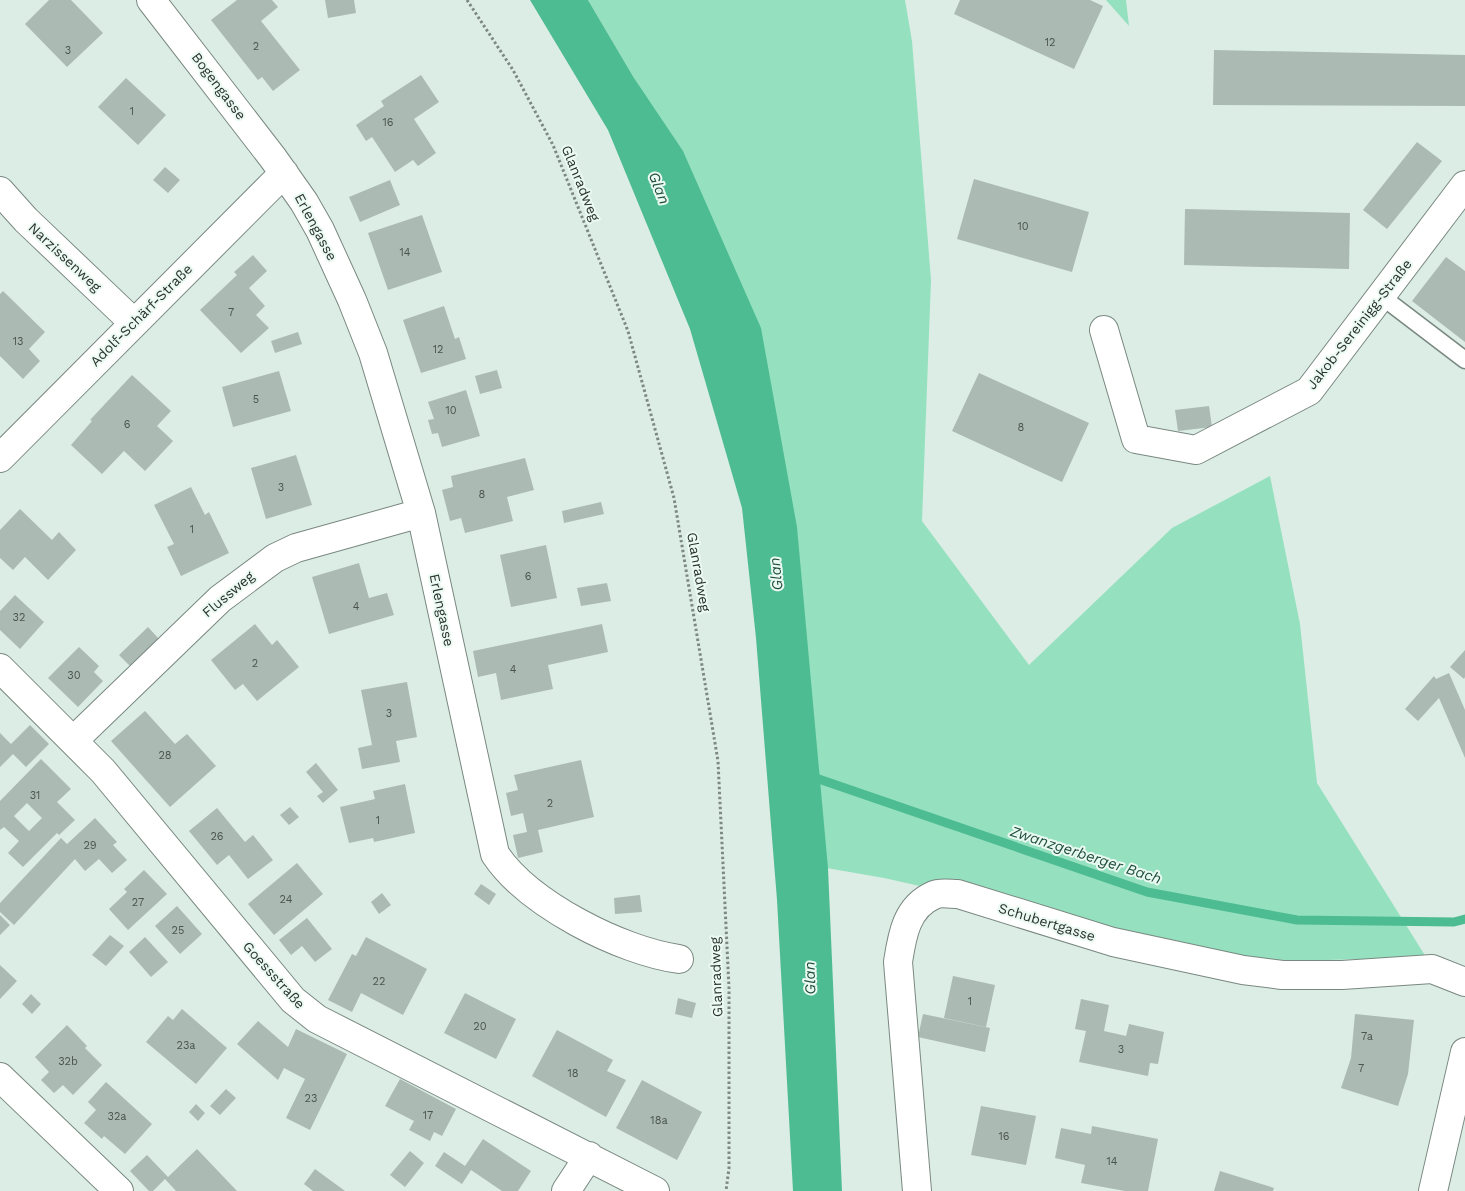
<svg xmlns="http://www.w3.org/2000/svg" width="1465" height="1191" font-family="'Work Sans',sans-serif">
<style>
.green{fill:#95e1bf}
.water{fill:#4ebc92}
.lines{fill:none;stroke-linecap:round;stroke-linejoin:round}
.stream{stroke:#4ebc92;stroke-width:9}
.building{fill:#abbbb3;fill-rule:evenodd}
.lane-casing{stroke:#798880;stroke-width:19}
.street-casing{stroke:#798880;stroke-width:30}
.path{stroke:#7d8882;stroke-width:3;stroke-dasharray:2.5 2.5;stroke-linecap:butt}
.lane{stroke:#fff;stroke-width:16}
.street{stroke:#fff;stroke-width:28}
.labels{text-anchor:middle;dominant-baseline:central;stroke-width:4;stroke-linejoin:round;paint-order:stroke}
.number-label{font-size:11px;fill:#4b544f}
.street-label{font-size:14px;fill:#2b312e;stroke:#eafaf2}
.water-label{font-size:15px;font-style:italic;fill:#204e3c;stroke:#eafaf2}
</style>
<rect width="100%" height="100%" fill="#dcede5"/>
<!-- green -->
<path class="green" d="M 588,0 L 905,0 L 912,41 L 931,280 L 922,521 L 1029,665 L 1172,528 L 1270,476 L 1300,624 L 1317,783 L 1426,957 L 1259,962 L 884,878 L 815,866 L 791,646 L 650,105 Z
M 1106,0 L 1126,0 L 1129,26 Z"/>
<!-- water -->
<path class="water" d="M 530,0 L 588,0 L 634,78 L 683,151 L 761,328 L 797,527 L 828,868 L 842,1191 L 793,1191 L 777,900 L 756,638 L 742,508 L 690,329 L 608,130 Z"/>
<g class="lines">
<!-- stream -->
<path class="stream" d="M 810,776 L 1147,892 L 1297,920 L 1454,922 L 1465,919"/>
</g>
<!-- building -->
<path class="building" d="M 49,0 L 71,0 L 103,33 L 67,67 L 25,24 Z
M 237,0 L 272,0 L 278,7 L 261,21 L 300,70 L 273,91 L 262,77 L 258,80 L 211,20 Z
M 325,0 L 354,0 L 356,13 L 328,18 Z
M 960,0 L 1090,0 L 1103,6 L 1074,69 L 954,14 Z
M 1214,50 L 1465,55 L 1465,106 L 1213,105 Z
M 421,75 L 439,102 L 414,119 L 436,153 L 418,166 L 413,160 L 395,172 L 372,137 L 366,141 L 356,125 L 384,106 L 381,101 Z
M 126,78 L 166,115 L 138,145 L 98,107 Z
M 1417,142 L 1442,161 L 1387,229 L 1363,210 Z
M 165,167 L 180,180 L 168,193 L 153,180 Z
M 974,179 L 1089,212 L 1072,272 L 957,239 Z
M 390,180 L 400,205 L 360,222 L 349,197 Z
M 1185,209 L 1350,213 L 1349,269 L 1184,265 Z
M 422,215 L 442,272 L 388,290 L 368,233 Z
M 253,255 L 267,271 L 249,288 L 265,306 L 256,315 L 269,328 L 241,353 L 200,310 L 237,275 L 234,272 Z
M 1446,257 L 1465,271 L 1465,342 L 1412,301 Z
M 3,291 L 45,332 L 29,349 L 40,361 L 23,379 L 0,356 L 0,294 Z
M 444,306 L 455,339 L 459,337 L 466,359 L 421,373 L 403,320 Z
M 298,332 L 302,344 L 275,353 L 271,341 Z
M 497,370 L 502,388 L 480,394 L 475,376 Z
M 279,371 L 291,411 L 233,427 L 222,387 Z
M 979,373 L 1089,423 L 1062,482 L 952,431 Z
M 132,375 L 171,411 L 157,426 L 173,441 L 145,471 L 124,451 L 102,474 L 71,445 L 92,421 L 90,420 Z
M 466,390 L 480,436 L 442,447 L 438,433 L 432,434 L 428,420 L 434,419 L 428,402 Z
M 1209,406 L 1212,427 L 1178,431 L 1175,410 Z
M 296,455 L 312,505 L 266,519 L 251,468 Z
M 525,458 L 534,490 L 507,497 L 513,521 L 465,533 L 461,518 L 450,521 L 442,490 L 453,487 L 451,476 Z
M 191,487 L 205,515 L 209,512 L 229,553 L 181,576 L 167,547 L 174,544 L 154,505 Z
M 601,502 L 604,514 L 564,523 L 562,511 Z
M 20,509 L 52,540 L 59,532 L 76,550 L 48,580 L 25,557 L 13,570 L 0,558 L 0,530 Z
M 546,545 L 557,598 L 511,607 L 500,555 Z
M 359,563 L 369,598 L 387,593 L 394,615 L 329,634 L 312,577 Z
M 607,583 L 611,601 L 581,606 L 577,588 Z
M 15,595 L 44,622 L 20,649 L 0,630 L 0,611 Z
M 255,624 L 272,645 L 277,640 L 299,667 L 257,701 L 243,684 L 235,690 L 211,660 Z
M 602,624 L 608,652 L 548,665 L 553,689 L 501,700 L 496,673 L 478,677 L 473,651 Z
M 148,627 L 159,639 L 131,667 L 119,655 Z
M 79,647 L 99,666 L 94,672 L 103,681 L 78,707 L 48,678 Z
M 1465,650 L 1465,677 L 1464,679 L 1450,667 Z
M 1449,673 L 1465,710 L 1465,758 L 1439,698 L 1418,721 L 1405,709 L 1434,676 L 1436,679 Z
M 407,682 L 417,737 L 396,741 L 400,762 L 362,769 L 358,748 L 372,745 L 361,690 Z
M 145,711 L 175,744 L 187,734 L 216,766 L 170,807 L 111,741 Z
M 30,725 L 49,744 L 26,767 L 13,754 L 0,767 L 0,733 L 11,744 Z
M 41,759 L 71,789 L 57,802 L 75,820 L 59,835 L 57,833 L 23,867 L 8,853 L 19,841 L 4,827 L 0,830 L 0,801 ZM 27,803 L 42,818 L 29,831 L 14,816 Z
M 581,760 L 594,817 L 538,830 L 543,852 L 518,858 L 513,835 L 527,832 L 523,813 L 511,816 L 506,793 L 518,790 L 514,775 Z
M 316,763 L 338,790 L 323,803 L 317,796 L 323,792 L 306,772 Z
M 405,784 L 415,833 L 374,842 L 373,838 L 349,843 L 340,807 L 375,799 L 373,791 Z
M 290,807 L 299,817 L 289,825 L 280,815 Z
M 217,808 L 245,842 L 253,835 L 273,860 L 248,879 L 229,855 L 217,865 L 189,831 Z
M 95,818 L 117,842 L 113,845 L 127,860 L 112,873 L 99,859 L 85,871 L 75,859 L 14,925 L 0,912 L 0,903 L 61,838 L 67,844 Z
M 297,863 L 323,894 L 274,935 L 248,904 Z
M 144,870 L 167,894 L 128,930 L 109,909 L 127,892 L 124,889 Z
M 481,884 L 496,894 L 489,905 L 474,894 Z
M 382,893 L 391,905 L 379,914 L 371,902 Z
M 640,895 L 642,912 L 615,914 L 614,898 Z
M 177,906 L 202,934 L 180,954 L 155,926 Z
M 0,915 L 10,925 L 0,935 Z
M 307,918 L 332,949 L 315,962 L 302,946 L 291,955 L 279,940 Z
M 110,935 L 124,946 L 106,966 L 92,955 Z
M 145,937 L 168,962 L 151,977 L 129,952 Z
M 366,937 L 427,969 L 403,1015 L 361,993 L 352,1012 L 328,1000 L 352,954 L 356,956 Z
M 0,965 L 17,981 L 0,999 Z
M 953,976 L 995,985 L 986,1027 L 944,1018 Z
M 465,993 L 516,1019 L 496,1059 L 444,1033 Z
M 31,994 L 41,1004 L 32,1014 L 22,1004 Z
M 678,998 L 696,1003 L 692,1018 L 675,1014 Z
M 1081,999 L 1109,1005 L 1104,1031 L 1126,1036 L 1129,1024 L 1164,1032 L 1158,1064 L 1150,1063 L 1148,1076 L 1079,1062 L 1086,1031 L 1075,1029 Z
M 182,1009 L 227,1048 L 196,1084 L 146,1042 L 168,1016 L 173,1020 Z
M 923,1014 L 990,1028 L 985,1052 L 918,1037 Z
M 1355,1014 L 1414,1020 L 1408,1074 L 1398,1106 L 1341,1088 L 1351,1058 Z
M 258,1021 L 288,1047 L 296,1029 L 347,1054 L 310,1130 L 286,1118 L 305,1079 L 284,1068 L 278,1080 L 237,1044 Z
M 67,1025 L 87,1046 L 85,1048 L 102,1065 L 73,1095 L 63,1085 L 54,1093 L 41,1080 L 49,1072 L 35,1057 Z
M 557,1030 L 613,1060 L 607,1071 L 626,1080 L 606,1117 L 532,1076 Z
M 400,1079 L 456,1109 L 442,1136 L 434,1132 L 430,1141 L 409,1130 L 414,1121 L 385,1106 Z
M 642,1080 L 702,1112 L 677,1160 L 616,1128 Z
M 106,1082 L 152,1124 L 125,1154 L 104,1136 L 102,1139 L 84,1123 L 96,1110 L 88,1102 Z
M 226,1089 L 236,1098 L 220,1115 L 210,1106 Z
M 196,1104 L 205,1113 L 198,1121 L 189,1112 Z
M 981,1106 L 1036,1116 L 1026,1165 L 971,1155 Z
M 1092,1126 L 1158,1139 L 1148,1191 L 1125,1191 L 1081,1183 L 1085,1165 L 1055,1158 L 1061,1128 L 1091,1134 Z
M 483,1139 L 531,1171 L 518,1191 L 502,1191 L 471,1170 L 462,1184 L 435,1166 L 444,1152 L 465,1166 Z
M 197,1149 L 237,1191 L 176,1191 L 165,1179 L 153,1191 L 149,1191 L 130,1171 L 147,1155 L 168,1177 Z
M 410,1151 L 424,1163 L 405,1187 L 390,1175 Z
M 315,1169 L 345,1191 L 313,1191 L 304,1184 Z
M 1220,1171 L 1274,1188 L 1273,1191 L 1214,1191 Z"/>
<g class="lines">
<!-- lane casing -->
<g class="lane-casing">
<path id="lane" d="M 1381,296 L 1465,360"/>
</g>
<!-- street casing -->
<g class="street-casing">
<path id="street" d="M 151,0 L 273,158 L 304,202 L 320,230 L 352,300 L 373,353 L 421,513 L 495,854 C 528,904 621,951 679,959
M 0,191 L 26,220 L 133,322
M 1104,330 L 1136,439 L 1196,450 L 1309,391 L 1465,185
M 0,458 L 284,173
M 0,668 L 103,771 L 293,1000 L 317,1019 L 655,1191
M 74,740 L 220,599 L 275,558 L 296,548 L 421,513
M 0,1077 L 119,1191
M 566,1191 L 589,1156
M 917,1191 L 898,962 C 902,936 906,907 934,895 C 940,892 951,894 958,894 L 1113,942 L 1243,970 L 1282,975 L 1342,975 L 1432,969 L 1465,982
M 1433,1191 L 1465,1052"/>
</g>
<!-- path -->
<path class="path" d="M 467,0 L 513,70 L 553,145 L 628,331 L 674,498 L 718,761 L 729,988 L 729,1168 L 726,1191"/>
<!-- lane -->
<use href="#lane" class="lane"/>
<!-- street -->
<use href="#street" class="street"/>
</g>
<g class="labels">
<!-- number labels -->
<g class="number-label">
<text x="1050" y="42">12</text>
<text x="256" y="46">2</text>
<text x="68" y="50">3</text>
<text x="132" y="111">1</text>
<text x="388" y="122">16</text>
<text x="1023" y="226">10</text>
<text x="405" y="252">14</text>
<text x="231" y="312">7</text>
<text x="18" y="341">13</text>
<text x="438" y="349">12</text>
<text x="256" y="399">5</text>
<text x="451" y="410">10</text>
<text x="127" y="424">6</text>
<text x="1021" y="427">8</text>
<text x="281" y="487">3</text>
<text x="482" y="494">8</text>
<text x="192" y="529">1</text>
<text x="528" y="576">6</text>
<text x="356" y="606">4</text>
<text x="19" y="617">32</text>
<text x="255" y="663">2</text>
<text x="513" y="669">4</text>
<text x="74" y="675">30</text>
<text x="389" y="713">3</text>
<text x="165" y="755">28</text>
<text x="35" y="795">31</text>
<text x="550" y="803">2</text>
<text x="378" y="820">1</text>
<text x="217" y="836">26</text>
<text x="90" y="845">29</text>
<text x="286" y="899">24</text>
<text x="138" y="902">27</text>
<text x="178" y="930">25</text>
<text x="379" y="981">22</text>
<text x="970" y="1001">1</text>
<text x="480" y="1026">20</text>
<text x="1367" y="1036">7a</text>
<text x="186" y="1045">23a</text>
<text x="1121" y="1049">3</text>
<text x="68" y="1061">32b</text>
<text x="1361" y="1068">7</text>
<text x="573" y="1073">18</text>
<text x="311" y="1098">23</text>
<text x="428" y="1115">17</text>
<text x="117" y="1116">32a</text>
<text x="659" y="1120">18a</text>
<text x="1004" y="1136">16</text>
<text x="1112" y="1161">14</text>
</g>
<!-- street labels -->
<g class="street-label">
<text transform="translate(219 86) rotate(53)">Bogengasse</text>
<text transform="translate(581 183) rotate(68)">Glanradweg</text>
<text transform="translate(316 227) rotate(62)">Erlengasse</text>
<text transform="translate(65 257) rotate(43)">Narzissenweg</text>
<text transform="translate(141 315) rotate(-45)">Adolf-Schärf-Straße</text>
<text transform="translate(1359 324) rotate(-52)">Jakob-Sereinigg-Straße</text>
<text transform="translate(699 572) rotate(80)">Glanradweg</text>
<text transform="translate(228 594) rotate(-40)">Flussweg</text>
<text transform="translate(442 610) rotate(78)">Erlengasse</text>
<text transform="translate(1047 922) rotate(17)">Schubertgasse</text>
<text transform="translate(274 975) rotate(48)">Goessstraße</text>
<text transform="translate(716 977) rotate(-92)">Glanradweg</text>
</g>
<!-- water labels -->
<g class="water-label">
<text transform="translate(659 188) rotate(68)">Glan</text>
<text transform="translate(776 574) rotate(-96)">Glan</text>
<text transform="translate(1086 855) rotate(18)">Zwanzgerberger Bach</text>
<text transform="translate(810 978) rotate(-92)">Glan</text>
</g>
</g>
</svg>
